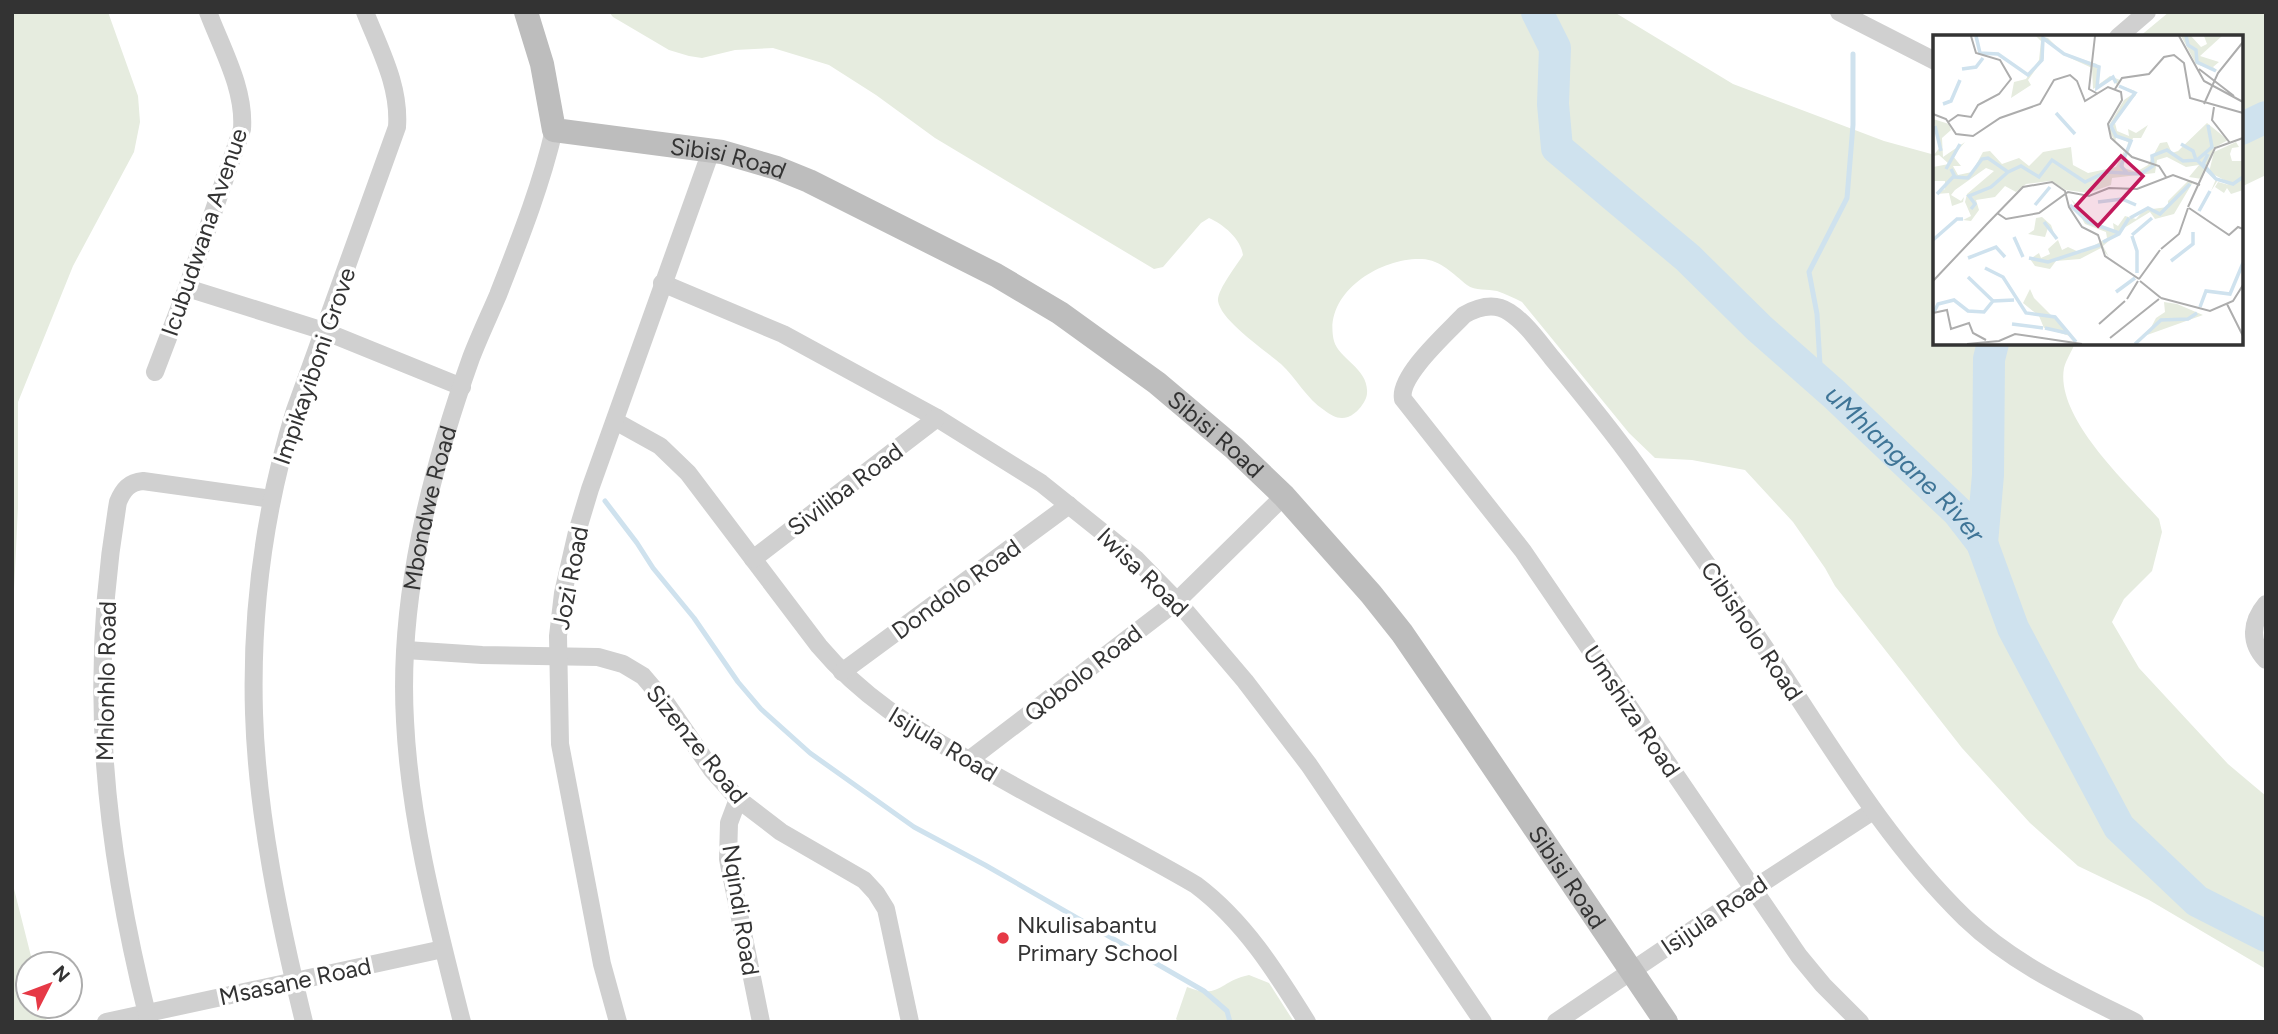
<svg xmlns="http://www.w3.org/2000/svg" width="2278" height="1034" font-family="Figtree,sans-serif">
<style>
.green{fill:#e6ecdf}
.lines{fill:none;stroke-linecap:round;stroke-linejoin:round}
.stream{stroke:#cfe2ee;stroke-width:5}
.river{stroke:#cfe2ee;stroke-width:32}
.street{stroke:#d0d0d0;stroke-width:18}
.secondary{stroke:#bdbdbd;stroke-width:24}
.poi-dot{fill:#e63946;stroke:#fff;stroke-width:2.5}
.labels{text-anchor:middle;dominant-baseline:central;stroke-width:7;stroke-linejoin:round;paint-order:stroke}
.street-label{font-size:24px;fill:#333;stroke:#fff}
.poi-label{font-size:24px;fill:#333;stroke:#fff;text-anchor:start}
.water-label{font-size:26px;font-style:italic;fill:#3f7597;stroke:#fff}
.inset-river{fill:none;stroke:#cfe2ee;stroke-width:3.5}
.inset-road{fill:none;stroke:#adadad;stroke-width:2}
.view{fill:#c2185b;fill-opacity:0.15;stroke:#c2185b;stroke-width:3.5}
.inset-edge{fill:none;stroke:#333;stroke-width:3.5}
</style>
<rect width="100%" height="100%" fill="#fff"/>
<!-- green -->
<path class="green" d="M 12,12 L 108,12 L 138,96 L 140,122 L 134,152 L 73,266 L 18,402 L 18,508 L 12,630 Z
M 609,12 L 1614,12 L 1733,84 L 1884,141 L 1935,155 L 1935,343 L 2075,343 C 2072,351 2066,360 2064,368 C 2055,418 2128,484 2159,519 L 2162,532 L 2152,571 L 2124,599 L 2112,622 L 2139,668 L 2228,764 L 2266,796 L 2266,969 L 2149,900 L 2078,866 L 2030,823 L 1962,748 L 1835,586 L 1825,568 L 1793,522 L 1745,470 L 1692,460 L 1655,458 L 1629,433 L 1522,302 C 1514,298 1506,294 1497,291 C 1488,289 1475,291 1467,285 C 1453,274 1441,260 1422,259 C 1381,257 1322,293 1334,341 C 1339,359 1369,369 1367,393 C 1367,401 1357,414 1348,417 C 1339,420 1332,416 1324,410 C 1307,399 1296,378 1281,364 C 1266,351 1221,321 1218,301 C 1217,290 1237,265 1243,255 C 1241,239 1223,224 1209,218 L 1201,223 L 1163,267 L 1154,269 L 935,138 L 876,95 L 829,65 L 773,48 L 735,50 L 702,58 L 689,56 L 669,50 L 613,17 Z
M 2169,12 L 2266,12 L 2266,175 L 2241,187 L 2241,37 L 2139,37 Z
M 12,881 L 33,964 L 28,964 L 28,1006 L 43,1006 L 47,1022 L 12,1022 Z
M 1249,975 L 1269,983 L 1294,1022 L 1179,1022 L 1176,1019 L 1187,987 C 1220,1000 1219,981 1249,975 Z"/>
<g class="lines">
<!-- stream -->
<path class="stream" d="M 1821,382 L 1817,314 L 1809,272 L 1847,198 L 1853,125 L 1853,54
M 605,501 L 637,543 L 653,568 L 694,618 L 738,682 L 761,709 L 810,753 L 914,827 L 985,865 L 1204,991 L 1227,1011 L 1230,1022"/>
<!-- river -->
<g class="river">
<path id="s1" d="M 1537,12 L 1555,48 L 1553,104 L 1557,148 L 1688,258 L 1759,328 L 1834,394 L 1958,512 L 1982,543 L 2013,628 L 2119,827 L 2197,901 L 2266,936"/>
<path d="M 2241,129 L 2266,117"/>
<path d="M 1982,543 L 1988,475 L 1989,359 L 1993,343"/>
</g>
<!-- street -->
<g class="street">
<path d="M 1839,12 L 1935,61"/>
<path d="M 2118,37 L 2147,12"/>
<path d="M 662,283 L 783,334 L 937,418 L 1041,483 L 1136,559 L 1177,601 L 1245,681 L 1309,765 L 1483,1022"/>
<path d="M 187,288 L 324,331 L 462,387"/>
<path d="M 155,372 L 187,288 L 242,129 C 245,89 222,49 208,12"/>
<path d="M 615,421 L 660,446 L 688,473 L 819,646 C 862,697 910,726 967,759 C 1042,804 1121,841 1196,885 C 1244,921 1276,972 1307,1022"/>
<path d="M 753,559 L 937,418"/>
<path d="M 2266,604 C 2251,622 2249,642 2266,660"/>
<path d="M 406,650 L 482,655 L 598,657 L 623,664 L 643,676 L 666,703 L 712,770 L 738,799 L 781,832 L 864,880 L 876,893 L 886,909 L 910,1022"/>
<path d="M 842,672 L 1069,505"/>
<path d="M 969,760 L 1177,601 L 1284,496"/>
<path d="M 738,799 L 729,823 L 728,859 L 761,1022"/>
<path d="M 106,1022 L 443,949"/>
<path d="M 149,1022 C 104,844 87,684 118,502 C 123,490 129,482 143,481 L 272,499"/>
<path d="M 304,1022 C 280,924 257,814 254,713 C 251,611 265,507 295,410 L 397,127 C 400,86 380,50 365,12"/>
<path id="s2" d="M 462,1022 C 437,923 410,823 405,721 C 398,598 430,473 471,358 C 479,337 489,316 498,295 C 519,241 541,186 554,130"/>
<path d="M 618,1022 L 602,964 L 560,744 L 558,636 L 563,593 L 577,532 L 590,489 L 711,151"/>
<path d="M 1556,1022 L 1753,889 L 1873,811"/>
<path d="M 1860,1022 L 1823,985 L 1799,956 L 1523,551 L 1403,399 C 1398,376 1448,332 1464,315 C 1478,307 1494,302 1509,312 C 1526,323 1539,342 1552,358 C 1581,393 1610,428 1637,466 C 1686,534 1735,603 1782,673 C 1838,758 1891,846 1965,918 C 2014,965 2075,992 2135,1022"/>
</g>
<!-- secondary -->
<path class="secondary" id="s3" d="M 526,12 L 542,64 L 554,130 L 722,152 L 777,168 L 809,181 L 996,275 L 1060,313 L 1157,383 L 1234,448 L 1284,496 L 1371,594 L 1402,633 L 1461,719 L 1666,1022"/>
</g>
<!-- markers -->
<circle class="poi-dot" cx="1003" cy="938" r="7"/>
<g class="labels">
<!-- street labels -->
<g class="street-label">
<text stroke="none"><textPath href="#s3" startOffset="298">Sibisi Road</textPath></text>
<text transform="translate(204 232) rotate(-71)">Icubudwana Avenue</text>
<text transform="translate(314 366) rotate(-71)">Impikayiboni Grove</text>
<text stroke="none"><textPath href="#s3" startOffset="864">Sibisi Road</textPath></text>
<text transform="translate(845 489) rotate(-37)">Siviliba Road</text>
<text stroke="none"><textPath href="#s2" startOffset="522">Mbondwe Road</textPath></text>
<text transform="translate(1143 572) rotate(44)">Iwisa Road</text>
<text transform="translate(570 578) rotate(-79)">Jozi Road</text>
<text transform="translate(956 589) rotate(-36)">Dondolo Road</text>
<text transform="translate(1752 631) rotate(56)">Cibisholo Road</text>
<text transform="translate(1083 673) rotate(-38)">Qobolo Road</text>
<text transform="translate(106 681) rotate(-89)">Mhlonhlo Road</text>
<text transform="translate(1632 711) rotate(56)">Umshiza Road</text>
<text transform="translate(697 744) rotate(51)">Sizenze Road</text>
<text transform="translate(943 744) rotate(31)">Isijula Road</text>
<text stroke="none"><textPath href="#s3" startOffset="1432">Sibisi Road</textPath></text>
<text transform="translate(741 910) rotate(81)">Nqindi Road</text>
<text transform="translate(1714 915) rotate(-34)">Isijula Road</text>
<text transform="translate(295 981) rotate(-12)">Msasane Road</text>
</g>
<!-- poi labels -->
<g class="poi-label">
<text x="1017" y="924">Nkulisabantu<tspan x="1017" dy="28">Primary School</tspan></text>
</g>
<!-- water labels -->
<g class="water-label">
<text stroke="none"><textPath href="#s1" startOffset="611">uMhlangane River</textPath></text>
</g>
</g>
<!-- overview -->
<g transform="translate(1933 35)">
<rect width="310" height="310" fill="#fff"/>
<path d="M 103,1 L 115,3 L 130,18 L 164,29 L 165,50 L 177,41 L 187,45 L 184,50 L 179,44 L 160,54 L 159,33 L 135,22 L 111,6 L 111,23 L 95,45 L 98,50 L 78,63 L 81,47 L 93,44 L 106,25 L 108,6 ZM 248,1 L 258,1 L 268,12 L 274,9 L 271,1 L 289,1 L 267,21 L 286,27 L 280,32 L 285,36 L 263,29 ZM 186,50 L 202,56 L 203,60 L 188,76 L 182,88 L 184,96 L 196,101 L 195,94 L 203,98 L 215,90 L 208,103 L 200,103 L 194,117 L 195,107 L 183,102 L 182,108 L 175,92 L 191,65 L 201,58 ZM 0,84 L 16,89 L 18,95 L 9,103 L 10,122 L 32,107 L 20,121 L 28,131 L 20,131 L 25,140 L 39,137 L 50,117 L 57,116 L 69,129 L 86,123 L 96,131 L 110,117 L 138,112 L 140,130 L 155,138 L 183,132 L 191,116 L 191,133 L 203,137 L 215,130 L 227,108 L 234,107 L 239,118 L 245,116 L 274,88 L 295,105 L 281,113 L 269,144 L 256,142 L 266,130 L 253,132 L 234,122 L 224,125 L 222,138 L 179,143 L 178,150 L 155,158 L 133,155 L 117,146 L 93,149 L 83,157 L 72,151 L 62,162 L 43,165 L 46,175 L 38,186 L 30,185 L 38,181 L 32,167 L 34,159 L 61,136 L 53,133 L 22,155 L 18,160 L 28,166 L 31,162 L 30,167 L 19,171 L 16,158 L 3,159 L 12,154 L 12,146 L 0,146 L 0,132 L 16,129 L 6,120 L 0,121 L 8,111 ZM 303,107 L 306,112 L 299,113 L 297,119 L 299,126 L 310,126 L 310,155 L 298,159 L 294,153 L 291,158 L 282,152 L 285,147 L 296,150 L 285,145 L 278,156 L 283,144 L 293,146 L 276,137 L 281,117 ZM 256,145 L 260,147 L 241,179 L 222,184 L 217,177 L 191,193 L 170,211 L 176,222 L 168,213 L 147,224 L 123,226 L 117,234 L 102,231 L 97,224 L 106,218 L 108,223 L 117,219 L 115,214 L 125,205 L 129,215 L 135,212 L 148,218 L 174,203 L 173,197 L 152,189 L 138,164 L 162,188 L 181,195 L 180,188 L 185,191 L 192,181 L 203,184 L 211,175 L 235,172 L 235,166 ZM 109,182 L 118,190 L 122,201 L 115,193 L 112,202 L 95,199 L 101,195 L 103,183 ZM 97,254 L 101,263 L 140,302 L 111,293 L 106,281 L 90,268 ZM 231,267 L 244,269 L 270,280 L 214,300 L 223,283 L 232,277 Z" fill="#e6ecdf"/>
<path class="inset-river" d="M 43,1 L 47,18 L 65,19 L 95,40 L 109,25 L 110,3 L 131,19 L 166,32 L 164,53 L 180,42 L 183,48M 253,1 L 255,10 L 263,15 L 264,27 L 283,36M 29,34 L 43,32 L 50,23M 186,51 L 202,58 L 178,91 L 183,101 L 198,106 L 188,131 L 194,138M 10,69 L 18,66 L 27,45M 123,78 L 142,99M 2,91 L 8,116M 248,109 L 260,116 L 263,125M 275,119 L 270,129 L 282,143M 264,125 L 279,112 L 275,90M 13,134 L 27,109M 18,134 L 22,142 L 35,143 L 49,124 L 55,123 L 75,137 L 88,131 L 106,142 L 119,125 L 152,147 L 173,137 L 208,139 L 220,131 L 219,121 L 234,115 L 250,126 L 264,125 L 283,144 L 300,149 L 310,142M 4,159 L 21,141M 165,167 L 189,164 L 203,170M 102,170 L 117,152M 137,170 L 155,187 L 186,198M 38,174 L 42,169 L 36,161 L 58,152 L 75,137M 266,176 L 277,156M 197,183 L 215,173 L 227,179 L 257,149M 111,187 L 124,204M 199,200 L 219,183M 199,201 L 204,216 L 204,238M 81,202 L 90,222M 0,205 L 24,184 L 30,184M 170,207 L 186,199 L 196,183M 35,223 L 63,212 L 72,222M 96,223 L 115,227 L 167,210M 238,226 L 260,209 L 260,197M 52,233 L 70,242 L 93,278 L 122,282 L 143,307M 35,242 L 60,266M 183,257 L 202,243M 267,272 L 273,256 L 297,259 L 310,228M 1,277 L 5,269 L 21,265 L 35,276 L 51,277 L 60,266 L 81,265M 79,289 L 110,293M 112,293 L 134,298M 202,309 L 228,285 L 255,284 L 264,278"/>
<path class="inset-road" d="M 162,1 L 156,54 L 165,59M 246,1 L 271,46 L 310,67M 266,34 L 301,61M 182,54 L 189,43 L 216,39 L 231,22 L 241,20 L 251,28 L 257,63 L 310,78M 271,69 L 285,38 L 310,7M 281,72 L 279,85 L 297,108M 0,79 L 13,84 L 23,99 L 40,101 L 67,83 L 107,69 L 121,45 L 137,40 L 144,46 L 152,66 L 175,52 L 188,57 L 189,65 L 175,89 L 178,103 L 199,122 L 226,131 L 233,142M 15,87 L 25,80 L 38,82 L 45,70 L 66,59 L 78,44 L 67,25 L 43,18 L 38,1M 255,172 L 282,113 L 310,103M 256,173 L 296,200 L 305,192 L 310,194M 64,178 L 73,184 L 106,178 L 135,157 L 156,161 L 176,153 L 204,154 L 240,140 L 267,150M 52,191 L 90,152 L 119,147 L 132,156 L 136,172 L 149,192 L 165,200 L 172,221 L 206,244M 228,214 L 246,199 L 255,173M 206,244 L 227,215M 0,246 L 53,190M 207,246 L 228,263M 228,263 L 277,276 L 300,266 L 310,250M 194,264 L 205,246M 294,269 L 310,301M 0,278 L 14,275 L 18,294 L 36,288 L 40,298 L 53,305M 166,289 L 192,266M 177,303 L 226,264M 34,309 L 66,306 L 82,299 L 149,309"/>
<path class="view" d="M 188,121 L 210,141 L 165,191 L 143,171 Z"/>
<rect width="310" height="310" class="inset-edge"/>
</g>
<!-- border -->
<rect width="2278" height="1034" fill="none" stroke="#333333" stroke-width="28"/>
<!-- north arrow -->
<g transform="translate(49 985) rotate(48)"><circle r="33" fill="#ffffff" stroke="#adadad" stroke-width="2"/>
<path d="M0-5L12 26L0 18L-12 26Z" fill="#e63946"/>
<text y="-10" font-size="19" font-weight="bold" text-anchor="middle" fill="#333333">N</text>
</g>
</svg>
